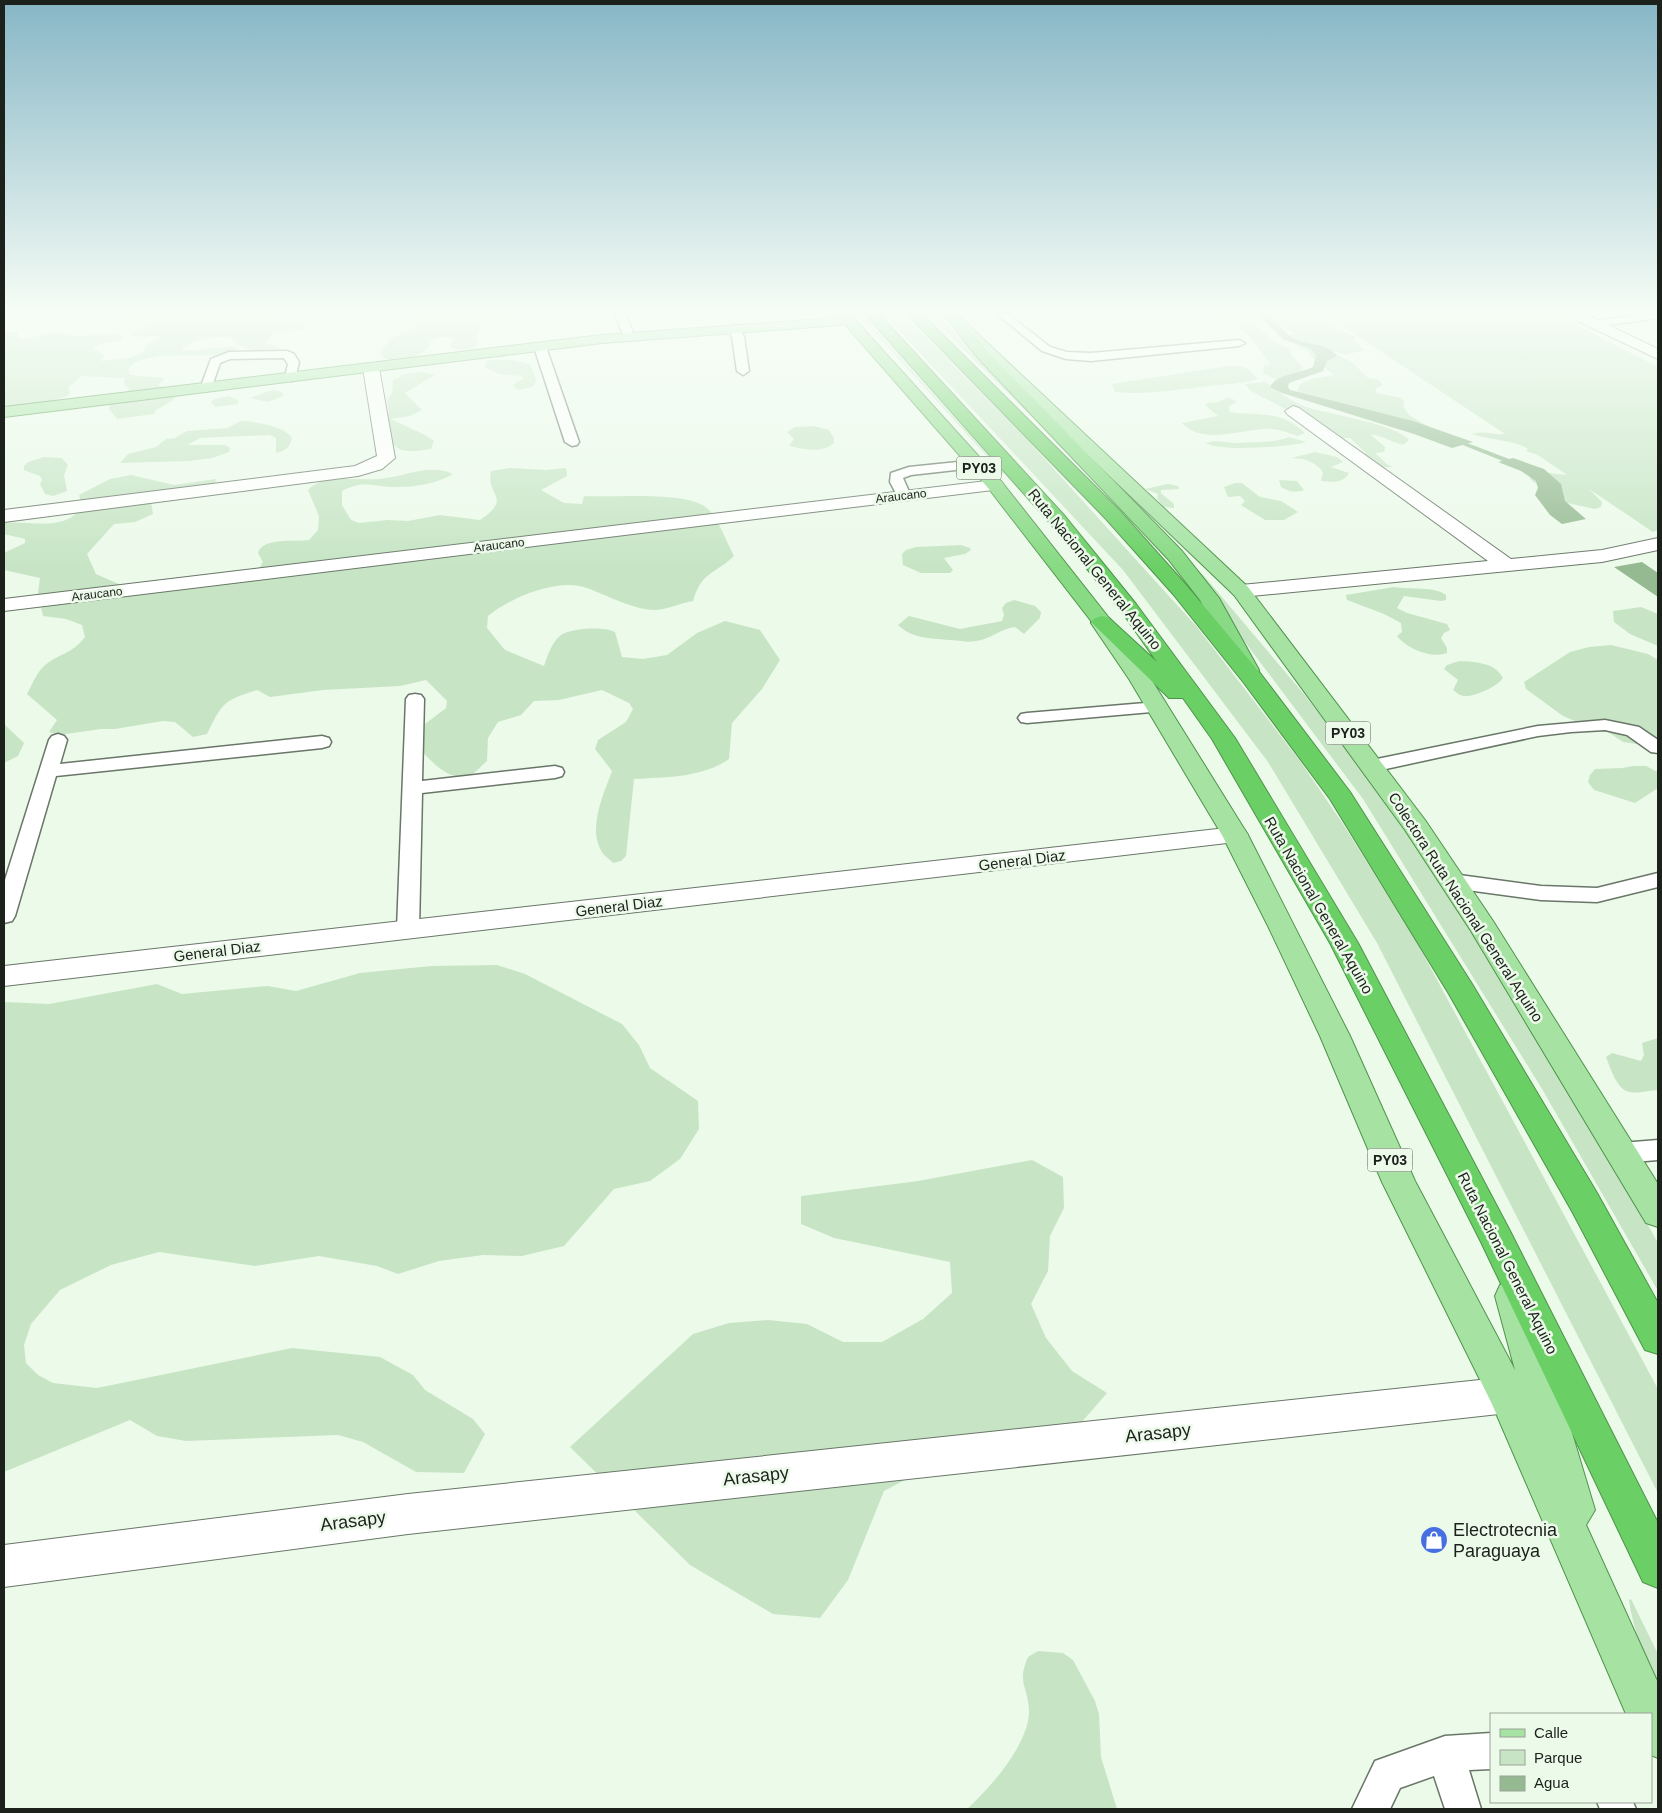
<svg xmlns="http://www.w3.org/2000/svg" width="1662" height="1813" font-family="Helvetica,sans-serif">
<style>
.green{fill:#c7e5c5}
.water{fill:#95ba92}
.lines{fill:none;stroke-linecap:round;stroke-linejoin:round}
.stream{fill:#95ba92;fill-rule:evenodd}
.service-casing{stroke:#697668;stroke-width:3}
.minor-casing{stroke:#697668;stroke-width:2}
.primary-casing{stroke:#4f934b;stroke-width:2}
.trunk-casing{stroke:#4f934b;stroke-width:2}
.motorway-casing{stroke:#4f934b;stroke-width:2}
.service{fill:#fff;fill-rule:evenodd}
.minor{fill:#fff;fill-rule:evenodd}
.primary{fill:#a6e3a3;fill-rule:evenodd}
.trunk{fill:#88da84;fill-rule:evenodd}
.motorway{fill:#6ad065;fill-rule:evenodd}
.labels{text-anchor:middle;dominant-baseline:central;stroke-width:5;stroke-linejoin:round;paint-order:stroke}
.far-street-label{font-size:12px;fill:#1c211b;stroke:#ecfaea}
.shield{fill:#ecfaea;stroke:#5a6259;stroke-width:1}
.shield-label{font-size:14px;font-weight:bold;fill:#1c211b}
.street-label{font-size:15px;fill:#1c211b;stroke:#ecfaea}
.near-street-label{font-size:18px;fill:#1c211b;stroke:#ecfaea}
.near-poi-label{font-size:18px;fill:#1c211b;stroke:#ecfaea;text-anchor:start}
</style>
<rect width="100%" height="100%" fill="#ecfaea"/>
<!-- green -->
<path class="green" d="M 122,314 L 270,314 L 265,324 L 303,322 L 311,325 L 304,327 L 306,330 L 274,331 L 266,343 L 280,348 C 263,353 239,351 231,337 C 217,336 192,339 181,350 C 200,353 218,344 237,348 L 236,351 C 209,362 145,346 128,369 L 130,375 L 165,378 L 158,385 L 178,395 L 172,401 L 156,410 L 154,414 L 117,419 L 109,409 L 110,403 L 130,389 L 124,384 L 125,378 L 82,376 L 68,387 L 70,393 L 68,396 L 24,409 L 4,410 L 4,332 L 17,332 L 18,338 L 23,339 L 56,333 L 76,336 L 119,334 L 123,336 L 119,341 L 101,343 L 93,349 L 105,355 L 101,360 L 102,361 L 130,358 L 144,352 L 146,345 L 158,339 L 159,336 L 133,337 L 129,335 L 154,322 C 145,314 131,322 122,314 Z
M 412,314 L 527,314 L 482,322 L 476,336 L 478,345 L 468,350 L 453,349 L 450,344 L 453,338 C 444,336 436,337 429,343 L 428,349 C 415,358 396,366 381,356 L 380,353 L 390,339 L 421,325 L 421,322 L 411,316 Z
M 858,314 L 938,314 L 939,315 L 866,322 Z
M 1224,314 L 1243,314 L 1275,342 L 1289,349 L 1293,357 L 1303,368 L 1298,373 L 1277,380 L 1263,373 L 1264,366 L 1271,364 L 1248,335 Z
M 1264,314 L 1293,314 L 1324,323 L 1356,337 L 1354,340 L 1364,350 L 1346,355 L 1326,349 L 1352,362 L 1368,378 L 1379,380 L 1383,385 L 1375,389 L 1377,393 L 1401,398 L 1404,401 L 1403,406 L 1409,415 L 1437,432 L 1296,394 L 1300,384 L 1312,379 L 1334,375 L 1309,355 L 1310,353 L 1292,342 L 1287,336 L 1295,334 L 1278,325 Z
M 1356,314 L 1555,314 L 1658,367 L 1658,530 L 1653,532 L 1589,489 L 1602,502 L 1601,507 L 1595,509 L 1558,501 L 1530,479 L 1529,471 L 1567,475 L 1538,455 L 1526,451 L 1528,449 C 1513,439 1491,441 1472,434 C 1484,430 1493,435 1505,434 L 1329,317 Z
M 940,317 L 1101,484 L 931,318 Z
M 909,320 L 1024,436 L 1197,627 L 1300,761 L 1343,824 L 1415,939 L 1658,1389 L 1658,1493 L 1377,943 L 1268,762 L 1123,570 L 891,322 Z
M 866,323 L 869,323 L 1005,474 L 1003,474 Z
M 494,360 L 511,360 L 530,364 L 536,379 L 534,386 L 519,390 L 514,387 L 514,384 L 523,379 L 521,376 L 499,374 L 485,367 L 487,361 Z
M 1229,366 L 1245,367 L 1258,379 C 1241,384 1225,384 1208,386 C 1177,390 1146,395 1115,392 L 1112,384 Z
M 422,372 L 435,375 L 405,393 L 422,410 L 410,416 L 391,419 L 425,435 L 434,441 L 431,449 C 401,454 391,452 383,421 L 389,414 L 387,400 L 392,393 L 393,380 L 405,374 Z
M 1266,382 C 1278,392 1290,401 1306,407 C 1328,414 1396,424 1409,440 L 1403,445 C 1391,442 1383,436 1370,434 L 1385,447 L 1384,452 L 1375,453 L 1388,465 L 1394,467 L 1378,467 L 1364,457 L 1366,453 L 1350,438 L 1340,438 L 1251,391 L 1245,384 Z
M 272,390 L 282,392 L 283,396 L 268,402 L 250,398 Z
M 228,396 L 238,400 L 238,404 L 215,407 L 211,402 L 215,399 Z
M 1229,397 L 1237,402 L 1228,407 L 1230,412 C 1261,416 1281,410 1305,433 L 1298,436 C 1286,432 1277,428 1264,429 C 1238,430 1203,445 1182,423 L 1218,416 L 1205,405 L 1207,403 L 1218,402 Z
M 241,421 C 253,421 287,427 292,438 C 289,449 286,450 276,453 L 276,438 L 270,435 L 200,438 L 187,445 L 225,445 L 230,448 L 229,452 L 212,458 L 189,461 L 120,463 L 128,454 L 156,447 L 166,439 L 175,438 L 187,431 L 227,428 Z
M 814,426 L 829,430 L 834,438 L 834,443 C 821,454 804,449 789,446 L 794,439 L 787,432 L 795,427 Z
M 1289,437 L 1306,442 C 1291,447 1217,452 1206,443 C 1215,439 1228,443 1238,443 C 1254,442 1274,443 1289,437 Z
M 1315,452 L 1337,457 L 1343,462 L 1331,467 L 1349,473 C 1343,484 1331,482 1321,481 L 1323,472 C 1315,461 1303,458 1291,458 Z
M 44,457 L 62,458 L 68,465 L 64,475 L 67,491 L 53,496 L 45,494 L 40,484 L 42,480 L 40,476 L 24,470 L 24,466 L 28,462 Z
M 510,468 L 546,470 L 566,468 L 567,476 L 541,490 L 564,503 L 582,504 L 584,496 C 612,498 689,490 708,509 C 718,518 727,543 734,556 C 714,575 702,571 693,601 C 681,603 668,609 656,610 C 636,611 606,595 587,588 C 559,577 509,598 488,616 L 487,628 L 505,650 L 544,666 C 548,655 551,643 561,635 C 571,628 604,626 615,632 L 622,657 L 643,659 L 667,655 L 697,633 L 725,621 L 760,630 L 780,660 L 762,689 L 732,723 L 729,759 C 702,778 666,777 634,779 L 626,856 L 621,861 L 613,863 C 610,859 604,856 602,852 C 587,829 604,793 612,771 L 595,749 L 598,740 L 626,722 L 633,709 L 629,703 L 602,690 L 559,700 L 534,701 L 521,715 L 498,722 L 488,738 L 487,761 C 482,765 475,774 468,776 C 446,782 427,756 414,743 L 421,727 L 446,708 L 447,701 L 426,680 L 400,686 L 323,690 L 270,697 L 257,690 C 223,701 223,702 207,734 L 193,737 L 175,722 L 163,721 L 115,729 L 101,729 L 59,735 L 49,732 L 57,720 L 27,694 C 32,685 36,674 43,667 C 58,653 70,656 85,637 L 82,625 L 66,619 L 43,616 L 38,593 L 40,578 L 4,570 L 4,553 L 25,543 L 25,539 L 4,534 L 4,523 C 29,520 66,533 82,506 L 79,495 L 110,479 L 131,475 L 174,485 L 216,479 L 215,484 L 151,501 L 153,514 L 135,522 L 114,524 L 87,554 L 96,574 L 130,589 L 251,571 L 260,567 L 263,562 L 258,553 C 262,537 295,542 309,540 L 318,530 L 319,516 L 308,490 C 311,486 315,484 321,482 C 340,477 360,480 380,479 C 403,477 430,463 453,474 C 436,484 415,487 396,487 C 374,487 363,479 342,491 L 342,505 L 351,520 L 359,523 L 388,520 L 408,521 L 440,515 L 480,520 C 514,497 485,496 491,471 Z
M 1279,480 L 1297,481 L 1304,490 C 1294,493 1290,492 1281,487 Z
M 1235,483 L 1242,483 L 1260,497 L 1281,501 L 1298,512 L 1284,520 L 1265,520 L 1241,505 L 1245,501 L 1240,496 L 1228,497 L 1224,487 Z
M 1168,484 L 1178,486 L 1179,489 L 1161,490 L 1161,493 L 1174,504 L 1174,508 L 1163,507 L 1157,498 L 1158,494 L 1145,489 Z
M 1169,541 L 1205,577 L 1303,693 L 1386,801 L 1460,911 L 1572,1089 L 1658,1243 L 1658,1291 L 1542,1089 L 1363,799 Z
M 961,545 L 970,548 L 971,550 L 965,554 L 944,558 L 953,570 L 950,573 L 921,573 L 903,565 L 902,554 L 906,550 L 916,547 Z
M 1394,587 C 1409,590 1435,586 1446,595 L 1446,600 L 1441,601 L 1404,596 L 1397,608 L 1407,613 L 1447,624 L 1450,630 L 1444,633 L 1441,638 L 1447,648 L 1447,653 C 1432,659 1407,649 1397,636 L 1402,632 L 1401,623 L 1384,614 L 1347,600 L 1346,595 Z
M 1014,600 L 1035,606 L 1041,612 L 1040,618 L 1024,634 L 1015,627 C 1000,629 991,639 976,641 C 967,643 958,640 949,640 C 929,638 913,639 898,625 L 909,616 L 960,629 L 1002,621 L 1004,615 L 1002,608 L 1006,603 Z
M 1641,607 L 1658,614 L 1658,646 L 1630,634 L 1614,622 L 1613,611 Z
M 1611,645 L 1648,654 L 1658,660 L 1658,741 L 1637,744 L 1623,742 L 1602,728 L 1575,721 L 1563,716 L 1526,689 L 1524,682 L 1570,652 L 1589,647 Z
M 1459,661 C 1475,662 1495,662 1503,678 C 1497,687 1474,697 1464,696 C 1460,696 1456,692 1453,690 L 1458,680 L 1444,669 L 1447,665 Z
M 4,724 L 24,743 L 18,756 L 4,763 Z
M 1633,766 L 1646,766 L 1658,772 L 1658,788 L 1635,803 L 1594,790 L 1588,782 L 1590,775 L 1595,769 L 1622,768 Z
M 497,965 L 525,974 L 622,1024 L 639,1045 L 650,1068 L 698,1101 L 699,1129 L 680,1159 L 650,1181 L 614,1189 L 564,1246 L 522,1256 L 483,1255 L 439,1261 L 398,1274 L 377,1266 L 319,1256 L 255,1266 L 159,1252 L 111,1265 L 60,1290 L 31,1324 L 24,1345 L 26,1363 L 38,1375 L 53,1383 L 97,1388 L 292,1348 L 380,1357 L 413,1375 L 425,1390 L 473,1419 L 485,1434 L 464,1473 L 416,1472 L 363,1442 L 338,1435 L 186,1441 L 157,1436 L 130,1420 L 4,1472 L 4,1002 L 49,1004 L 157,984 L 182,994 L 268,986 L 296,991 L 360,973 L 431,966 Z
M 1658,1038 L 1658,1090 C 1649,1090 1639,1094 1630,1092 C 1617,1091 1610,1067 1606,1057 L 1612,1053 L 1641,1061 L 1644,1055 L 1642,1043 Z
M 1032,1160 L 1063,1177 L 1064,1208 L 1050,1236 L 1048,1271 L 1031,1304 L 1046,1338 L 1072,1371 L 1107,1393 L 1081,1423 L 988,1437 L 968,1474 L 924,1470 L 884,1491 L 848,1580 L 820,1618 L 773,1614 L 690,1565 L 570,1447 L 693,1334 L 729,1323 L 768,1320 L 807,1324 L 843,1342 L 882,1342 L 923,1319 L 952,1293 L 950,1262 L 834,1238 L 801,1224 L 801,1196 L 918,1181 Z
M 1631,1599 L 1658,1654 L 1658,1688 C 1646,1659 1633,1631 1629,1600 Z
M 1038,1651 L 1063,1653 L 1073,1660 L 1095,1701 L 1099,1714 L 1101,1757 L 1117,1809 L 967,1809 C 990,1788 1031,1742 1029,1709 C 1027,1684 1017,1683 1028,1657 Z"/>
<!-- water -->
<path class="water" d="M 1257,314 L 1266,314 C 1274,320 1288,337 1297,340 C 1310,345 1328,343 1337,356 L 1327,361 L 1323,371 L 1289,383 L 1288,387 L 1290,390 L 1413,421 L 1473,442 L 1452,448 L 1414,434 L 1282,393 L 1270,387 C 1276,374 1301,373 1313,367 L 1316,355 L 1310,348 L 1284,340 Z
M 1513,458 L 1544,469 L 1561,484 L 1565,501 L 1586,519 L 1562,524 L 1550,515 L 1535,495 L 1538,488 L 1536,481 L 1521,471 L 1498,462 Z
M 1642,562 L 1658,573 L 1658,597 L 1614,567 Z"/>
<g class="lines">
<!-- stream -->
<path class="stream" d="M 1450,438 L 1454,438 L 1525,465 L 1518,467 L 1450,440 Z"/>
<!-- service casing -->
<g class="service-casing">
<path id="service" d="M 615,314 L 625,314 L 635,337 L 633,339 L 625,339 Z
M 997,314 L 1008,314 L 1050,347 L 1067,352 L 1091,353 L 1239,340 L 1245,343 L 1239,346 L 1091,361 L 1066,359 L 1042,351 Z
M 1644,314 L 1658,314 L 1658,318 L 1595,327 L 1589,324 L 1595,321 Z
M 734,325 L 738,326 L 744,337 L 749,371 L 743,375 L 737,371 L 732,337 L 728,328 Z
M 540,344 L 546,347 L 579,442 L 577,445 L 572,446 L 565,442 L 534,347 Z
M 287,351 L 294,354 L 299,362 L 295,380 L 291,381 L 285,377 L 288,364 L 284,358 L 230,359 L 220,363 L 211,389 L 207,390 L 201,386 L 211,359 L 229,352 Z
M 977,460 L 982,461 L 984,464 L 982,467 L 911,475 L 903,478 L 911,496 L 909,499 L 899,499 L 890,482 L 891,473 L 909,467 Z
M 415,694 L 421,695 L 424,699 L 422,781 L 555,766 L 562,768 L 564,772 L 562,776 L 555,778 L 422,793 L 419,929 L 416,934 L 408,936 L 400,934 L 397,929 L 406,699 L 409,695 Z
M 1157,702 L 1163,703 L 1166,707 L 1163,711 L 1027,723 L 1021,722 L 1018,718 L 1021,714 L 1027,713 Z
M 1605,720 L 1639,727 L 1658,740 L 1658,753 L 1651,752 L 1627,735 L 1605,730 L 1571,732 L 1538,736 L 1372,772 L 1365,770 L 1363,766 L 1365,762 L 1372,760 L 1538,726 Z
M 58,734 L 64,736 L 67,740 L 60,764 L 322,736 L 329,738 L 331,742 L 329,746 L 322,748 L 56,776 L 15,916 L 12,921 L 4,923 L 4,883 L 49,740 L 52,736 Z
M 1658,873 L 1658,887 L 1597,902 L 1541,900 L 1452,888 L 1445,886 L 1442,881 L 1445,876 L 1452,874 L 1541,886 L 1597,888 Z
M 1658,1140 L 1658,1160 L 1621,1163 L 1612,1160 L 1608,1153 L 1612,1146 L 1621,1143 Z
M 1658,1718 L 1658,1754 L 1651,1755 L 1651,1719 Z
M 1491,1733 L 1491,1769 L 1469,1770 L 1481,1809 L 1445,1809 L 1434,1776 L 1400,1788 L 1390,1809 L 1352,1809 L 1375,1761 L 1445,1736 Z
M 1597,1802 L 1633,1802 L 1636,1809 L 1600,1809 Z"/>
</g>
<!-- minor casing -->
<g class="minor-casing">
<path id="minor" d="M 1567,314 L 1585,314 L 1658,349 L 1658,359 L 1569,317 Z
M 371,363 L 379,368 L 395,458 L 382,469 L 358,476 L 4,522 L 4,510 L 355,466 L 377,456 L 363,368 Z
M 1293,406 L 1299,408 L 1511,559 L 1602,550 L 1658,538 L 1658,550 L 1602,562 L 1241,597 L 1234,595 L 1231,591 L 1234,587 L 1241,585 L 1488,561 L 1287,414 L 1285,411 Z
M 995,480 L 1001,481 L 1004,485 L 1001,489 L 4,611 L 4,599 Z
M 1235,827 L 1244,829 L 1248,835 L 1244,841 L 4,986 L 4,966 Z
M 1508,1377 L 1522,1383 L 1527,1395 L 1522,1407 L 1508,1413 L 408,1534 L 4,1587 L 4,1545 L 408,1494 Z"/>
</g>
<!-- primary casing -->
<g class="primary-casing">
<path id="primary" d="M 849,317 L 856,321 L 854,324 L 602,343 L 4,417 L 4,407 L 602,335 Z
M 960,321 L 965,322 L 1248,587 L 1425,820 L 1493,921 L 1658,1184 L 1658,1227 L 1646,1223 L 1471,931 L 1405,830 L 1234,595 L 955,328 L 953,325 Z
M 1102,617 L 1109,619 L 1151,679 L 1248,835 L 1350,1036 L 1415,1181 L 1515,1370 L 1495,1296 L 1500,1285 L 1513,1280 L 1526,1285 L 1531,1296 L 1595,1510 L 1586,1525 L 1658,1683 L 1658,1758 L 1651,1755 L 1651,1714 L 1626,1714 L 1492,1404 L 1382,1182 L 1320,1036 L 1268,926 L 1222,835 L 1129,679 L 1091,623 L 1095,619 Z"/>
</g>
<!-- trunk casing -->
<g class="trunk-casing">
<path id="trunk" d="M 836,314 L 850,314 L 1001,481 L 1109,618 L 1113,622 L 1109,626 L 1102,628 L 1095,626 L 989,489 Z
M 943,314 L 957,314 L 988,352 L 1182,551 L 1219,598 L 1259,670 L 1256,675 L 1248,677 L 1240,675 L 1200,600 L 1168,559 L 978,358 Z"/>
</g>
<!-- motorway casing -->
<g class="motorway-casing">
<path id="motorway" d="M 865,314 L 879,314 L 1063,514 L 1136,604 L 1235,738 L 1358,943 L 1509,1229 L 1658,1523 L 1658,1588 L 1643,1582 L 1481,1242 L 1330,943 L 1212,739 L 1183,698 L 1169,698 L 1095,626 L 1091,622 L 1095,618 L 1102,616 L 1109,618 L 1157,662 L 1122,612 L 1049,522 Z
M 907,314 L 922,314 L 1120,511 L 1187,586 L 1260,673 L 1350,792 L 1472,984 L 1597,1193 L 1658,1303 L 1658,1354 L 1645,1350 L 1573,1213 L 1449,994 L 1330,799 L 1244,683 L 1173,594 L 1106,519 Z"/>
</g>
<!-- service -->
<use href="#service" class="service"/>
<!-- minor -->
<use href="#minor" class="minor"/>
<!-- primary -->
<use href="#primary" class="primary"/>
<!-- trunk -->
<use href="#trunk" class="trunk"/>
<!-- motorway -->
<use href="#motorway" class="motorway"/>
</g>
<!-- sky -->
<linearGradient id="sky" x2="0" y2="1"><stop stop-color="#87b6c6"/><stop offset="0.55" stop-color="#f6fdf6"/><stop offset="1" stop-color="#f6fdf6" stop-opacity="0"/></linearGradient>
<rect width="1662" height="567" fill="url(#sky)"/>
<!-- icons -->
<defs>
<g id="shop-disc" transform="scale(1.4375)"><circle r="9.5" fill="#476fe1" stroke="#ecfaea"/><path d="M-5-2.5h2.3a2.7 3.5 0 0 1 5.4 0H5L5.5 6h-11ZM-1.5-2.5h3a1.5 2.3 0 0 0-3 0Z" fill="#fff"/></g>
</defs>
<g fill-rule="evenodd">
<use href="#shop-disc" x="1434" y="1540"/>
</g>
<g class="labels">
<!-- far-street labels -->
<g class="far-street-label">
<text transform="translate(901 496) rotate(-7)">Araucano</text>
<text transform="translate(499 545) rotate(-7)">Araucano</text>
<text transform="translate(97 594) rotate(-7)">Araucano</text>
</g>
<!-- shield labels -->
<g class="shield">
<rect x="956.5" y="456.5" width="45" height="23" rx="4"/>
<rect x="1325.5" y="721.5" width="45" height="23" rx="4"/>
<rect x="1367.5" y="1148.5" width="45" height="23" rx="4"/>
</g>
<g class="shield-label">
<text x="979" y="468">PY03</text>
<text x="1348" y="733">PY03</text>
<text x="1390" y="1160">PY03</text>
</g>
<!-- street labels -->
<g class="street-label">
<text transform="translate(1095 569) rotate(51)">Ruta Nacional General Aquino</text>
<text transform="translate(1022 860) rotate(-7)">General Diaz</text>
<text transform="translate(1319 905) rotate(60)">Ruta Nacional General Aquino</text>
<text transform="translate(619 906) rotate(-7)">General Diaz</text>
<text transform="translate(1466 907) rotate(57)">Colectora Ruta Nacional General Aquino</text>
<text transform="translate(217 951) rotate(-7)">General Diaz</text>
<text transform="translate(1508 1263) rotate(63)">Ruta Nacional General Aquino</text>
</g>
<!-- near-street labels -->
<g class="near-street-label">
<text transform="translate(1158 1433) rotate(-6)">Arasapy</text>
<text transform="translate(756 1476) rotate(-6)">Arasapy</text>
<text transform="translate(353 1521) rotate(-7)">Arasapy</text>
</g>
<!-- near-poi labels -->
<g class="near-poi-label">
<text x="1453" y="1530">Electrotecnia<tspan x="1453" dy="21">Paraguaya</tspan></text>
</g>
</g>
<!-- border -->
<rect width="1662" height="1813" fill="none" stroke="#1c211b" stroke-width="10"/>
<!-- legend -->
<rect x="1490" y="1713" width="162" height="90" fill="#ecfaea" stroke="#99a397"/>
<rect x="1500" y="1729" width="25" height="8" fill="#a6e3a3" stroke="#99a397"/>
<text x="1534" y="1738" font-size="15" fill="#1c211b">Calle</text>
<rect x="1500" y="1750" width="25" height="15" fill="#c7e5c5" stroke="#99a397"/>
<text x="1534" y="1763" font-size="15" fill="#1c211b">Parque</text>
<rect x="1500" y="1776" width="25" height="15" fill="#95ba92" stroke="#99a397"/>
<text x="1534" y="1788" font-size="15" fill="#1c211b">Agua</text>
</svg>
